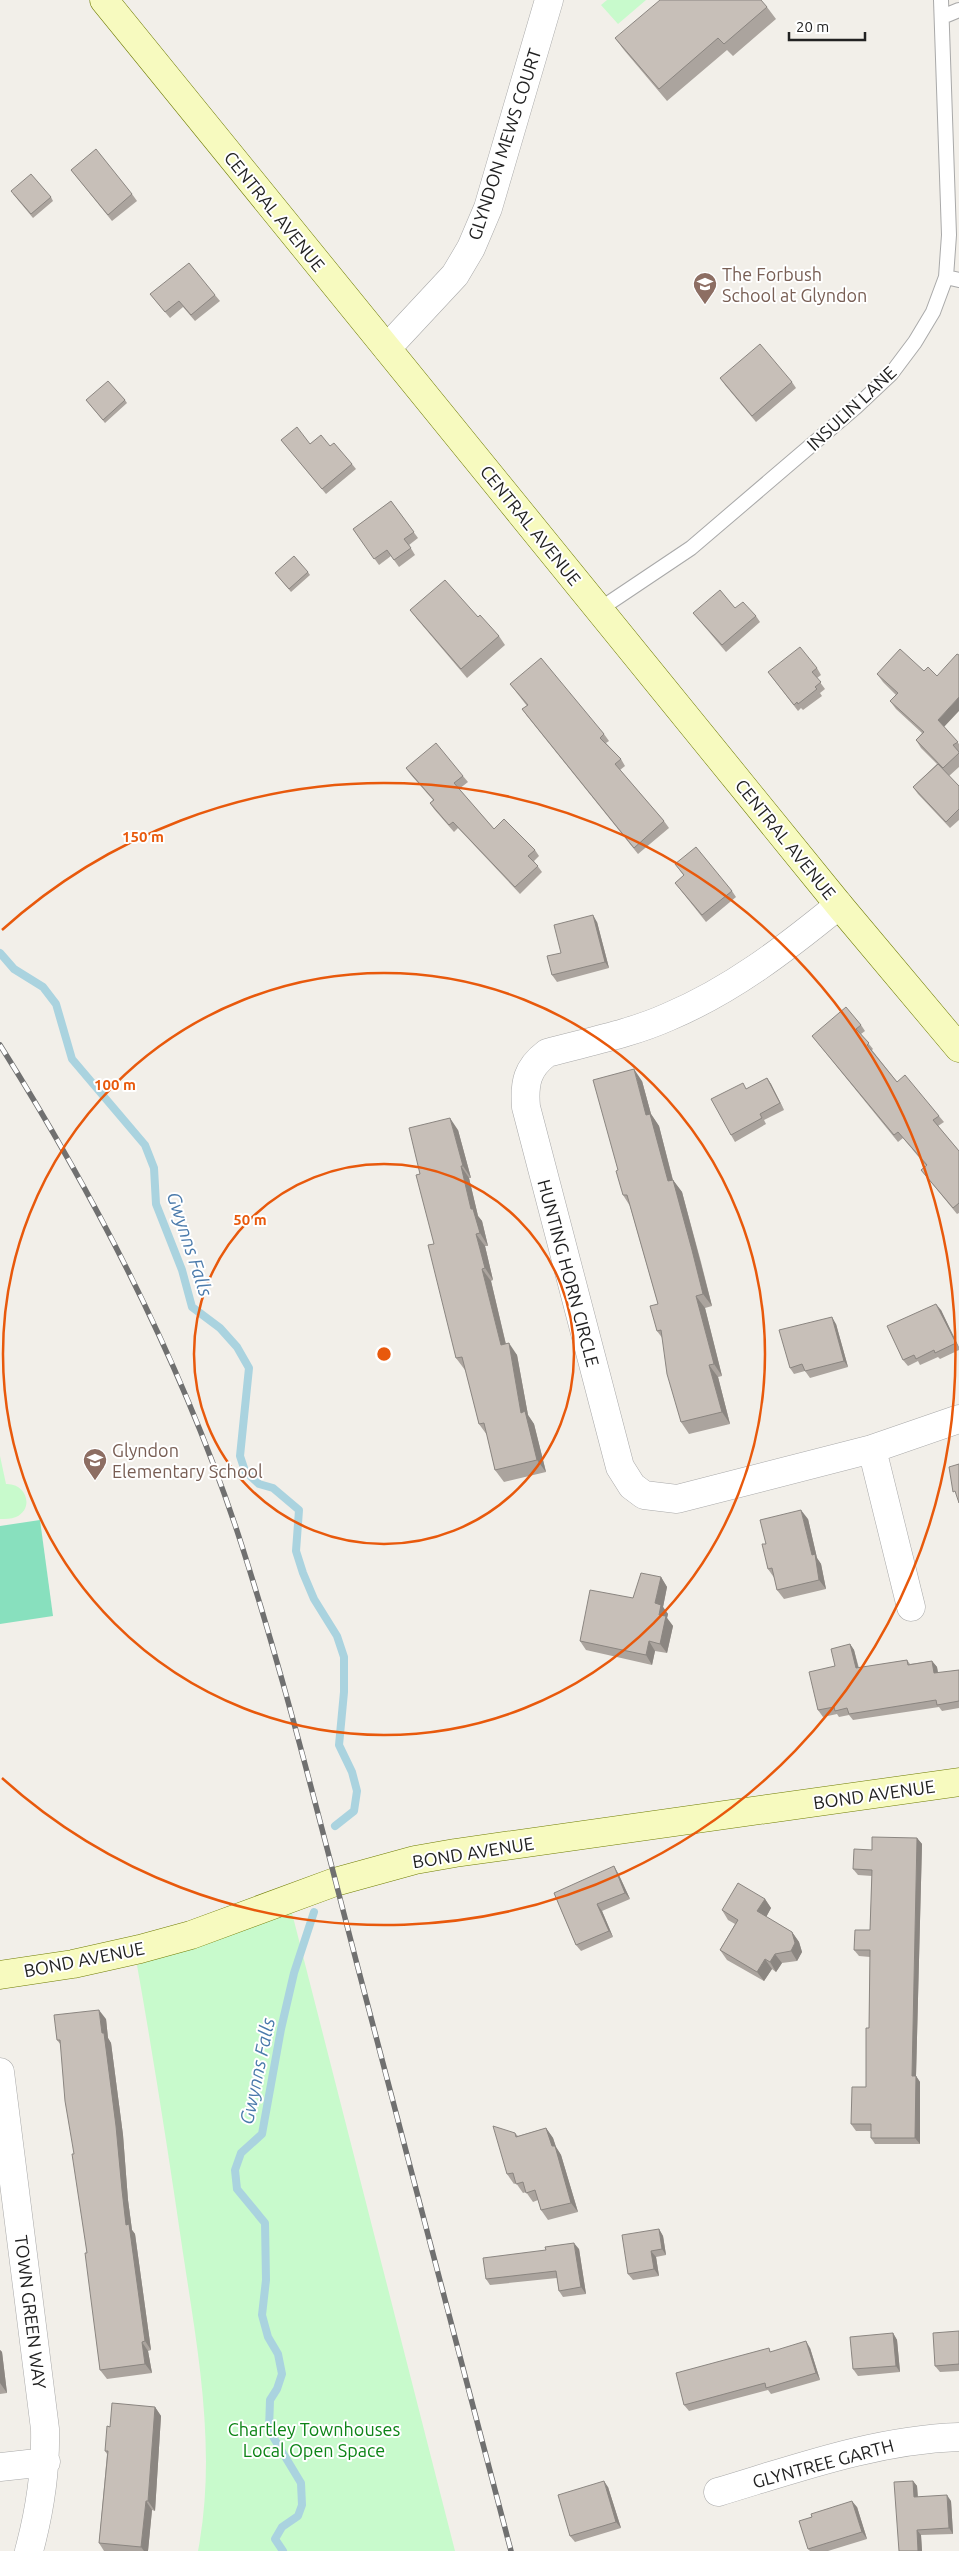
<svg xmlns="http://www.w3.org/2000/svg" width="959" height="2551" font-family="Ubuntu,sans-serif">
<style>
.park{fill:#c8facc}
.pitch{fill:#88e0be}
.lines{fill:none;stroke-linecap:round;stroke-linejoin:round}
.stream{stroke:#aad3df;stroke-width:8}
.lane-casing{stroke:#a9a9a9;stroke-width:16}
.street-casing{stroke:#a9a9a9;stroke-width:29}
.secondary-casing{stroke:#707d05;stroke-width:29}
.lane{stroke:#fff;stroke-width:14}
.street{stroke:#fff;stroke-width:28}
.secondary{stroke:#f7fabf;stroke-width:28}
.rail-casing{stroke:#707070;stroke-width:5.5}
.rail{stroke:#fff;stroke-width:4;stroke-dasharray:11;stroke-linecap:butt}
.wall{fill:#aba49e}
.shaded-wall{fill:#8b8681}
.building{fill:#c7bfb8;stroke:#8b8681}
.ring{fill:none;stroke:#e8590c;stroke-width:2.5}
.labels{text-anchor:middle;dominant-baseline:central;stroke-width:4;stroke-linejoin:round;paint-order:stroke}
.street-label{font-size:18px;fill:#222;stroke:#fff}
.education-label{font-size:18px;fill:#785e54;stroke:#fff;text-anchor:start}
.park-label{font-size:18px;fill:#0c8416;stroke:#fff}
.water-label{font-size:19px;font-style:italic;fill:#4a7aab;stroke:#fff}
.centre{fill:#e8590c;stroke:#fff;stroke-width:2.5}
.ring-label{font-size:15px;text-anchor:middle;font-weight:bold;fill:#e8590c;stroke:#fff;stroke-width:4;stroke-linejoin:round;paint-order:stroke}
</style>
<rect width="100%" height="100%" fill="#f2efe9"/>
<!-- park -->
<path class="park" d="M 607,0 L 646,0 L 618,24 L 601,5 Z
M 0,1456 L 6,1484 C 26,1483 35,1508 16,1517 C 11,1519 5,1519 0,1519 Z
M 292,1913 L 455,2551 L 198,2551 C 217,2451 198,2352 183,2253 C 169,2157 154,2061 137,1965 Z"/>
<!-- pitch -->
<path class="pitch" d="M 40,1520 L 53,1616 L 0,1624 L 0,1526 Z"/>
<g class="lines">
<!-- stream -->
<path class="stream" d="M 0,953 L 14,969 L 43,987 L 56,1004 L 72,1059 L 145,1145 L 154,1168 L 156,1204 L 182,1270 L 192,1307 L 220,1328 L 237,1347 L 249,1368 L 240,1456 L 245,1471 L 259,1484 L 273,1488 L 299,1510 L 296,1551 L 303,1573 L 314,1599 L 337,1636 L 344,1657 L 344,1692 L 339,1745 L 352,1772 L 357,1791 L 354,1811 L 335,1826
M 283,2551 L 275,2539 L 282,2527 L 298,2516 L 302,2505 L 301,2483 L 269,2430 L 270,2400 L 277,2389 L 282,2374 L 278,2354 L 268,2337 L 262,2315 L 266,2280 L 265,2223 L 237,2189 L 235,2170 L 241,2153 L 262,2134 L 281,2029 L 294,1973 L 314,1912"/>
<!-- lane casing -->
<g class="lane-casing">
<path id="lane" d="M 942,17 L 959,10
M 946,277 L 959,280
M 600,609 L 691,548 L 856,407 L 891,374 L 915,342 L 933,312 L 946,277 L 949,235 L 941,0"/>
</g>
<!-- street casing -->
<g class="street-casing">
<path id="street" d="M 387,348 L 455,275 L 471,248 L 488,208 L 549,0
M 839,905 C 785,949 732,990 668,1017 C 630,1034 587,1042 547,1053 C 527,1068 524,1083 526,1107 L 620,1467 L 632,1486 L 644,1495 L 677,1499 L 872,1449 L 959,1419
M 872,1449 L 911,1607
M 0,2072 L 45,2429 C 46,2471 40,2510 29,2551
M 0,2467 L 46,2462
M 718,2492 C 798,2468 875,2440 959,2437"/>
</g>
<!-- secondary casing -->
<g class="secondary-casing">
<path id="secondary" d="M 104,0 L 839,905 L 959,1048
M 0,1975 L 73,1964 L 140,1949 L 191,1935 L 335,1882 L 415,1860 L 455,1853 L 959,1782"/>
</g>
<!-- lane -->
<use href="#lane" class="lane"/>
<!-- street -->
<use href="#street" class="street"/>
<!-- secondary -->
<use href="#secondary" class="secondary"/>
<!-- rail casing -->
<g class="rail-casing">
<path id="rail" d="M 0,1045 C 98,1201 184,1367 241,1543 C 286,1683 321,1826 358,1968 C 409,2163 460,2357 511,2551"/>
</g>
<!-- rail -->
<use href="#rail" class="rail"/>
</g>
<!-- wall -->
<path class="wall" d="M 767,7 L 776,19 L 733,56 L 727,50 L 667,101 L 624,50 L 615,38 Z
M 71,170 L 132,194 L 137,201 L 112,221 Z
M 13,194 L 51,197 L 53,201 L 33,218 Z
M 150,294 L 215,295 L 220,301 L 195,321 L 183,307 L 170,318 Z
M 720,378 L 792,382 L 796,388 L 756,422 L 725,385 Z
M 86,400 L 125,400 L 127,403 L 105,423 Z
M 281,440 L 330,446 L 352,464 L 356,469 L 326,494 Z
M 391,501 L 418,538 L 409,545 L 415,555 L 399,567 L 391,556 L 379,565 L 353,529 Z
M 308,572 L 310,575 L 291,592 L 275,573 Z
M 735,608 L 756,616 L 760,622 L 726,652 L 698,619 L 693,613 Z
M 410,610 L 478,617 L 499,636 L 505,645 L 467,678 L 417,619 Z
M 817,668 L 821,675 L 817,678 L 825,689 L 820,693 L 822,696 L 803,710 L 801,708 L 798,711 L 768,672 Z
M 877,674 L 944,727 L 959,744 L 959,767 L 949,776 L 959,786 L 959,820 L 950,828 L 918,794 L 913,787 L 937,764 L 921,748 L 916,740 L 922,733 L 896,709 L 890,701 L 896,695 L 883,682 Z
M 510,684 L 604,734 L 609,741 L 606,743 L 621,759 L 625,766 L 620,770 L 664,821 L 669,828 L 638,854 L 527,716 L 522,709 L 527,706 Z
M 406,768 L 463,776 L 468,782 L 459,789 L 494,829 L 535,850 L 539,856 L 534,861 L 542,872 L 520,894 L 458,828 L 454,832 L 434,809 L 430,803 L 433,800 L 411,775 Z
M 675,864 L 732,891 L 736,897 L 706,922 L 675,883 L 684,876 Z
M 597,922 L 609,968 L 557,982 L 552,975 L 561,953 Z
M 861,1025 L 865,1031 L 861,1034 L 873,1049 L 872,1050 L 897,1082 L 939,1116 L 944,1122 L 938,1126 L 959,1151 L 959,1213 L 957,1214 L 921,1170 L 926,1166 L 903,1138 L 898,1142 L 812,1036 Z
M 767,1078 L 771,1084 L 784,1110 L 764,1120 L 766,1124 L 735,1142 L 731,1135 Z
M 642,1081 L 651,1114 L 659,1126 L 673,1180 L 682,1192 L 701,1262 L 712,1306 L 705,1308 L 722,1376 L 718,1377 L 730,1424 L 689,1434 L 681,1422 L 663,1339 L 657,1331 L 658,1304 L 630,1206 L 623,1195 Z
M 458,1130 L 471,1178 L 469,1178 L 478,1216 L 482,1221 L 488,1246 L 485,1246 L 493,1280 L 491,1281 L 506,1344 L 517,1355 L 528,1415 L 534,1424 L 546,1472 L 504,1482 L 495,1470 L 487,1435 L 479,1424 L 466,1370 L 465,1370 L 456,1358 L 434,1244 Z
M 941,1310 L 959,1347 L 959,1350 L 940,1359 L 938,1357 L 920,1365 L 918,1361 L 908,1366 L 903,1360 Z
M 836,1324 L 848,1367 L 810,1378 L 805,1371 L 794,1374 L 790,1368 Z
M 808,1519 L 817,1558 L 821,1564 L 826,1589 L 784,1599 L 777,1590 L 775,1579 L 768,1569 L 766,1544 Z
M 661,1577 L 667,1587 L 663,1607 L 668,1614 L 667,1618 L 673,1626 L 667,1653 L 655,1651 L 652,1665 L 586,1650 L 580,1641 L 633,1598 Z
M 850,1644 L 854,1650 L 859,1668 L 907,1660 L 910,1664 L 932,1661 L 937,1667 L 938,1673 L 959,1670 L 959,1708 L 942,1711 L 939,1707 L 853,1720 L 849,1715 L 839,1717 L 837,1714 L 823,1717 L 818,1710 L 835,1666 Z
M 917,1838 L 922,1844 L 916,2076 L 920,2082 L 920,2144 L 875,2144 L 871,2138 L 871,2131 L 856,2131 L 851,2124 L 866,2087 L 869,2028 L 870,1957 L 859,1956 L 854,1950 L 870,1930 L 872,1876 L 858,1875 L 853,1869 L 872,1850 Z
M 618,1873 L 630,1899 L 602,1911 L 613,1937 L 581,1951 L 576,1945 L 554,1893 Z
M 765,1899 L 771,1908 L 766,1917 L 792,1932 L 799,1942 L 802,1952 L 797,1961 L 782,1963 L 776,1972 L 772,1969 L 764,1981 L 727,1960 L 720,1950 L 735,1924 L 728,1920 L 722,1910 Z
M 106,2019 L 108,2038 L 111,2043 L 123,2135 L 128,2200 L 132,2230 L 135,2234 L 151,2350 L 148,2351 L 152,2373 L 107,2379 L 100,2370 L 87,2253 L 61,2045 L 57,2040 Z
M 546,2128 L 553,2138 L 556,2147 L 561,2155 L 578,2212 L 548,2220 L 541,2210 L 538,2200 L 533,2202 L 526,2192 L 523,2193 L 516,2183 L 514,2184 L 507,2174 L 515,2133 L 518,2136 Z
M 659,2229 L 663,2236 L 666,2255 L 656,2257 L 659,2276 L 633,2280 L 628,2274 Z
M 579,2249 L 586,2294 L 563,2297 L 559,2291 L 557,2278 L 490,2285 L 486,2279 Z
M 959,2331 L 959,2371 L 940,2372 L 935,2366 Z
M 893,2333 L 897,2340 L 900,2372 L 858,2376 L 853,2369 Z
M 810,2348 L 820,2380 L 771,2394 L 768,2390 L 689,2411 L 684,2405 L 772,2352 Z
M 0,2350 L 2,2352 L 7,2393 L 0,2394 Z
M 155,2407 L 161,2416 L 155,2511 L 152,2510 L 148,2551 L 104,2551 L 99,2543 L 107,2454 L 105,2451 L 110,2427 Z
M 913,2481 L 917,2486 L 918,2497 L 951,2501 L 953,2534 L 921,2535 L 922,2551 L 899,2551 Z
M 608,2487 L 621,2528 L 575,2542 L 570,2536 Z
M 857,2507 L 867,2539 L 828,2551 L 810,2551 L 808,2549 Z"/>
<!-- shaded-wall -->
<path class="shaded-wall" d="M 959,697 L 959,711 L 943,728 L 938,720 Z
M 593,915 L 597,922 L 609,968 L 605,962 Z
M 634,1069 L 642,1081 L 651,1114 L 659,1126 L 676,1193 L 668,1181 L 646,1115 Z
M 767,1078 L 771,1084 L 784,1110 L 780,1103 Z
M 450,1118 L 458,1130 L 471,1178 L 463,1166 Z
M 461,1166 L 469,1178 L 478,1216 L 482,1221 L 488,1246 L 480,1233 L 471,1209 Z
M 673,1180 L 682,1192 L 712,1306 L 703,1294 Z
M 476,1234 L 485,1246 L 493,1280 L 485,1268 Z
M 482,1269 L 491,1281 L 509,1358 L 501,1345 Z
M 696,1296 L 705,1308 L 722,1376 L 714,1364 Z
M 936,1304 L 941,1310 L 959,1348 L 956,1343 Z
M 832,1317 L 836,1324 L 848,1367 L 844,1361 Z
M 509,1343 L 517,1355 L 528,1415 L 534,1424 L 546,1472 L 537,1460 L 521,1413 Z
M 709,1365 L 718,1377 L 730,1424 L 722,1412 Z
M 801,1510 L 808,1519 L 817,1558 L 821,1564 L 826,1589 L 819,1580 L 812,1555 Z
M 661,1577 L 667,1587 L 663,1607 L 668,1614 L 667,1618 L 673,1626 L 667,1653 L 660,1644 L 659,1615 L 655,1603 Z
M 649,1641 L 655,1651 L 652,1665 L 646,1655 Z
M 850,1644 L 854,1650 L 860,1675 L 856,1668 Z
M 932,1661 L 937,1667 L 939,1680 L 934,1673 Z
M 917,1838 L 922,1844 L 916,2076 L 920,2082 L 920,2144 L 915,2138 L 912,2076 Z
M 614,1866 L 618,1873 L 630,1899 L 625,1893 Z
M 765,1899 L 771,1908 L 764,1921 L 757,1911 Z
M 597,1904 L 602,1911 L 613,1937 L 609,1931 Z
M 792,1932 L 799,1942 L 802,1952 L 797,1961 L 791,1951 Z
M 775,1954 L 782,1963 L 776,1972 L 770,1962 Z
M 765,1959 L 772,1969 L 764,1981 L 757,1972 Z
M 99,2010 L 106,2019 L 108,2038 L 111,2043 L 123,2135 L 128,2200 L 132,2230 L 135,2234 L 151,2350 L 145,2341 L 126,2225 Z
M 546,2128 L 553,2138 L 556,2147 L 561,2155 L 578,2212 L 571,2203 Z
M 659,2229 L 663,2236 L 666,2255 L 662,2249 Z
M 574,2243 L 579,2249 L 586,2294 L 581,2287 Z
M 651,2251 L 656,2257 L 659,2276 L 654,2269 Z
M 893,2333 L 897,2340 L 900,2372 L 896,2366 Z
M 806,2341 L 810,2348 L 820,2380 L 816,2373 Z
M 142,2342 L 148,2351 L 152,2373 L 145,2364 Z
M 0,2350 L 2,2352 L 7,2393 L 0,2383 Z
M 155,2407 L 161,2416 L 155,2511 L 148,2501 Z
M 604,2481 L 608,2487 L 621,2528 L 616,2522 Z
M 913,2481 L 917,2486 L 918,2503 L 914,2497 Z
M 947,2495 L 951,2501 L 953,2534 L 949,2528 Z
M 146,2501 L 152,2510 L 148,2551 L 144,2551 L 141,2547 Z
M 852,2501 L 857,2507 L 867,2539 L 862,2532 Z
M 917,2530 L 921,2535 L 922,2551 L 918,2551 Z"/>
<!-- building -->
<path class="building" d="M 660,0 L 761,0 L 767,7 L 724,44 L 718,38 L 659,89 L 615,38 Z
M 96,149 L 132,194 L 108,215 L 71,170 Z
M 31,174 L 51,197 L 31,214 L 11,191 Z
M 189,263 L 215,295 L 191,315 L 179,301 L 165,312 L 150,294 Z
M 760,344 L 792,382 L 752,416 L 720,378 Z
M 108,381 L 125,400 L 103,420 L 86,400 Z
M 297,427 L 310,444 L 321,435 L 330,446 L 334,443 L 352,464 L 322,489 L 281,440 Z
M 391,501 L 414,532 L 404,539 L 411,548 L 394,560 L 387,550 L 374,559 L 353,529 Z
M 294,556 L 308,572 L 289,589 L 275,573 Z
M 445,580 L 478,617 L 480,615 L 499,636 L 461,669 L 410,610 Z
M 720,590 L 735,608 L 743,602 L 756,616 L 722,645 L 693,613 Z
M 800,647 L 817,668 L 812,672 L 821,682 L 815,687 L 817,689 L 798,704 L 797,702 L 794,705 L 768,672 Z
M 900,649 L 924,671 L 928,667 L 937,676 L 957,654 L 959,655 L 959,697 L 938,720 L 958,742 L 953,745 L 959,752 L 959,753 L 943,768 L 916,740 L 924,732 L 890,701 L 898,693 L 877,674 Z
M 541,658 L 604,734 L 600,738 L 621,759 L 615,764 L 664,821 L 634,848 L 522,709 L 528,705 L 510,684 Z
M 436,743 L 463,776 L 454,783 L 494,829 L 504,819 L 535,850 L 528,856 L 538,866 L 515,887 L 453,822 L 449,825 L 430,803 L 434,800 L 406,768 Z
M 938,764 L 959,786 L 959,809 L 946,822 L 913,787 Z
M 696,847 L 732,891 L 702,915 L 675,883 L 684,875 L 675,864 Z
M 593,915 L 605,962 L 552,975 L 547,956 L 561,953 L 554,925 Z
M 846,1007 L 861,1025 L 856,1029 L 869,1043 L 867,1045 L 897,1082 L 905,1075 L 939,1116 L 933,1120 L 959,1151 L 959,1203 L 953,1208 L 921,1170 L 927,1165 L 898,1132 L 894,1135 L 812,1036 Z
M 634,1069 L 646,1115 L 650,1114 L 668,1181 L 673,1180 L 692,1250 L 703,1294 L 696,1296 L 714,1364 L 709,1365 L 722,1412 L 681,1422 L 667,1374 L 661,1330 L 657,1331 L 650,1306 L 658,1304 L 627,1195 L 623,1195 L 616,1171 L 618,1170 L 593,1080 Z
M 767,1078 L 780,1103 L 760,1114 L 762,1118 L 731,1135 L 711,1099 L 743,1083 L 746,1089 Z
M 450,1118 L 463,1166 L 461,1166 L 471,1209 L 473,1209 L 480,1233 L 476,1234 L 485,1268 L 482,1269 L 501,1345 L 509,1343 L 521,1413 L 525,1411 L 537,1460 L 495,1470 L 484,1423 L 479,1424 L 462,1357 L 456,1358 L 428,1245 L 434,1244 L 416,1175 L 420,1174 L 409,1128 Z
M 936,1304 L 956,1343 L 935,1353 L 934,1350 L 916,1359 L 914,1355 L 903,1360 L 887,1326 Z
M 832,1317 L 844,1361 L 805,1371 L 802,1364 L 790,1368 L 779,1330 Z
M 959,1464 L 959,1503 L 955,1491 L 953,1492 L 949,1467 Z
M 801,1510 L 812,1555 L 815,1554 L 819,1580 L 777,1590 L 772,1568 L 768,1569 L 762,1544 L 766,1544 L 760,1520 Z
M 641,1573 L 661,1577 L 655,1603 L 661,1605 L 659,1615 L 666,1616 L 660,1644 L 649,1641 L 646,1655 L 580,1641 L 590,1590 L 633,1598 Z
M 850,1644 L 856,1668 L 907,1660 L 908,1665 L 932,1661 L 934,1673 L 959,1670 L 959,1701 L 937,1705 L 936,1700 L 849,1714 L 847,1708 L 835,1711 L 834,1707 L 818,1710 L 809,1672 L 835,1666 L 831,1649 Z
M 872,1837 L 917,1838 L 912,2076 L 916,2076 L 915,2138 L 871,2138 L 871,2124 L 851,2124 L 852,2087 L 866,2087 L 866,2028 L 869,2028 L 870,1950 L 854,1950 L 855,1930 L 870,1930 L 872,1870 L 853,1869 L 854,1849 L 872,1850 Z
M 614,1866 L 625,1893 L 597,1904 L 609,1931 L 576,1945 L 554,1893 Z
M 738,1883 L 765,1899 L 757,1911 L 792,1932 L 795,1943 L 791,1951 L 775,1954 L 770,1962 L 765,1959 L 757,1972 L 720,1950 L 738,1920 L 722,1910 Z
M 99,2010 L 102,2033 L 104,2033 L 116,2126 L 122,2190 L 126,2225 L 129,2224 L 145,2341 L 142,2342 L 145,2364 L 100,2370 L 85,2253 L 87,2253 L 72,2154 L 74,2154 L 65,2101 L 60,2040 L 57,2040 L 54,2015 Z
M 493,2126 L 515,2133 L 516,2137 L 546,2128 L 552,2146 L 555,2146 L 571,2203 L 541,2210 L 535,2190 L 526,2193 L 523,2182 L 516,2184 L 513,2173 L 507,2174 Z
M 659,2229 L 662,2249 L 651,2251 L 654,2269 L 628,2274 L 622,2235 Z
M 574,2243 L 581,2287 L 559,2291 L 556,2271 L 486,2279 L 483,2258 L 546,2250 L 545,2247 Z
M 959,2331 L 959,2364 L 935,2366 L 933,2333 Z
M 893,2333 L 896,2366 L 853,2369 L 850,2337 Z
M 806,2341 L 816,2373 L 766,2388 L 765,2383 L 684,2405 L 676,2373 L 769,2348 L 770,2352 Z
M 112,2403 L 155,2407 L 148,2501 L 146,2501 L 141,2547 L 99,2543 L 108,2451 L 105,2451 L 107,2426 L 110,2427 Z
M 604,2481 L 616,2522 L 570,2536 L 558,2495 Z
M 913,2481 L 914,2497 L 947,2495 L 949,2528 L 917,2530 L 918,2551 L 899,2551 L 894,2482 Z
M 852,2501 L 862,2532 L 808,2549 L 799,2521 L 812,2517 L 811,2514 Z"/>
<!-- distance rings -->
<g class="ring">
<circle cx="384" cy="1354" r="190"/>
<circle cx="384" cy="1354" r="381"/>
<path d="M2 930A571 571 0 1 1 2 1778"/>
</g>
<!-- icons -->
<defs>
<g id="school-pin" transform="scale(1.25)"><path d="M0 17L-7.5 6A9.5 9.5 0 1 1 7.5 6Z" fill="#8d6e63" stroke="#fff"/><path d="M0-5L7-2L0 1L-7-2ZM-4 1L0 2.5L4 1V4Q0 6-4 4Z" fill="#fff"/></g>
</defs>
<g fill-rule="evenodd">
<use href="#school-pin" x="705" y="284"/>
<use href="#school-pin" x="95" y="1460"/>
</g>
<g class="labels">
<!-- street labels -->
<g class="street-label">
<text transform="translate(504 144) rotate(-72)">GLYNDON MEWS COURT</text>
<text transform="translate(275 211) rotate(51)">CENTRAL AVENUE</text>
<text transform="translate(851 408) rotate(-43)">INSULIN LANE</text>
<text transform="translate(531 525) rotate(51)">CENTRAL AVENUE</text>
<text transform="translate(786 839) rotate(51)">CENTRAL AVENUE</text>
<text transform="translate(569 1273) rotate(75)">HUNTING HORN CIRCLE</text>
<text transform="translate(874 1794) rotate(-8)">BOND AVENUE</text>
<text transform="translate(473 1852) rotate(-9)">BOND AVENUE</text>
<text transform="translate(84 1959) rotate(-11)">BOND AVENUE</text>
<text transform="translate(31 2312) rotate(83)">TOWN GREEN WAY</text>
<text transform="translate(823 2463) rotate(-15)">GLYNTREE GARTH</text>
</g>
<!-- education labels -->
<g class="education-label">
<text x="722" y="274">The Forbush<tspan x="722" dy="21">School at Glyndon</tspan></text>
<text x="112" y="1450">Glyndon<tspan x="112" dy="21">Elementary School</tspan></text>
</g>
<!-- park labels -->
<g class="park-label">
<text x="314" y="2429">Chartley Townhouses<tspan x="314" dy="21">Local Open Space</tspan></text>
</g>
<!-- water labels -->
<g class="water-label">
<text transform="translate(190 1244) rotate(72)">Gwynns Falls</text>
<text transform="translate(257 2071) rotate(-78)">Gwynns Falls</text>
</g>
</g>
<circle cx="384" cy="1354" r="8" class="centre"/>
<g class="ring-label">
<text x="143" y="842">150 m</text>
<text x="115" y="1090">100 m</text>
<text x="250" y="1225">50 m</text>
</g>
<!-- scale -->
<path d="M789 32v8h76v-8" fill="none" stroke="#222222" stroke-width="2.5"/>
<text x="796" y="32" font-size="15" fill="#222222" stroke="#ffffff" stroke-width="4" paint-order="stroke">20 m</text>
</svg>
